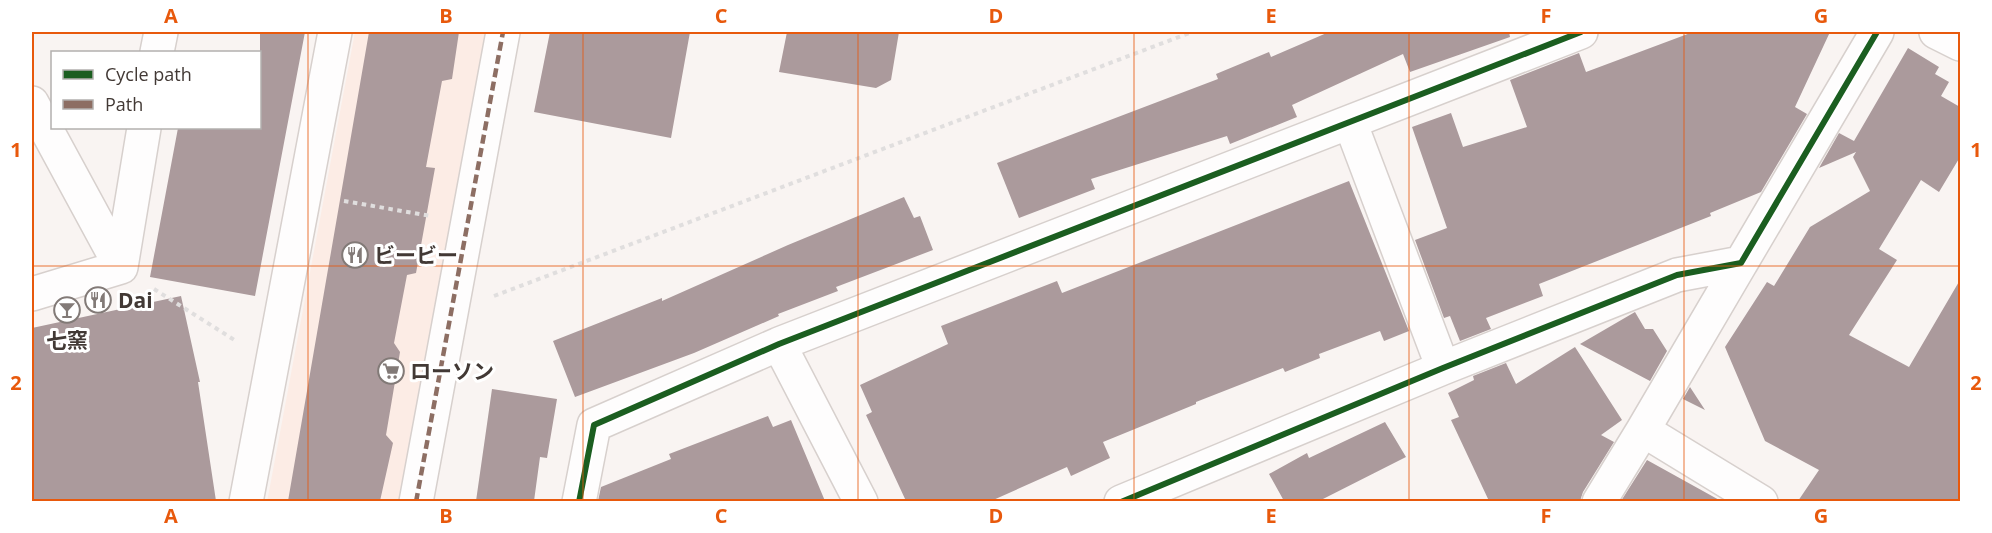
<svg xmlns="http://www.w3.org/2000/svg" width="1992" height="533" font-family="'Open Sans','Noto Sans JP',sans-serif">
<style>
.built{fill:#fcece5}
.building{fill:#ab9a9c}
.lines{fill:none;stroke-linecap:round;stroke-linejoin:round}
.street-casing{stroke:#d7d0cd;stroke-width:36}
.path{stroke:#e0dede;stroke-width:4;stroke-dasharray:4.5 4.5;stroke-linecap:butt}
.street{stroke:#fefdfd;stroke-width:33}
.quiet{stroke:#8d6e63;stroke-width:4.5;stroke-dasharray:9 4.5;stroke-linecap:butt}
.cycleway-casing{stroke:#fff;stroke-width:10}
.cycleway{stroke:#1b5e20;stroke-width:6}
.grid{fill:none;stroke:#e8590c;stroke-width:1.5;stroke-opacity:0.55}
.labels{text-anchor:middle;dominant-baseline:central;stroke-width:6;stroke-linejoin:round;paint-order:stroke}
.poi-label{font-size:21px;font-weight:bold;fill:#423935;stroke:#fff;text-anchor:start}
.neatline{fill:none;stroke:#e8590c;stroke-width:2}
.grid-label{font-size:20px;text-anchor:middle;font-weight:bold;fill:#e8590c}
</style>
<rect width="100%" height="100%" fill="#f9f4f2"/>
<!-- built -->
<path class="built" d="M 355,32 L 513,32 L 428,501 L 267,502 Z"/>
<!-- building -->
<path class="building" d="M 260,32 L 305,32 L 255,296 L 150,277 L 178,128 L 260,128 Z
M 369,32 L 459,32 L 452,79 L 442,81 L 426,167 L 435,168 L 416,273 L 407,275 L 394,343 L 400,352 L 386,435 L 393,443 L 380,501 L 288,501 Z
M 550,32 L 690,32 L 671,138 L 534,112 Z
M 787,32 L 899,32 L 891,80 L 876,88 L 779,72 Z
M 1329,32 L 1509,32 L 1510,37 L 1410,72 L 1403,54 L 1292,105 L 1297,117 L 1230,144 L 1227,136 L 1091,179 L 1095,189 L 1019,218 L 997,163 L 1218,79 L 1216,74 L 1269,52 L 1271,57 Z
M 1693,32 L 1830,32 L 1795,107 L 1807,114 L 1761,192 L 1710,213 L 1711,216 L 1539,284 L 1543,296 L 1486,318 L 1491,329 L 1460,341 L 1450,316 L 1444,318 L 1415,240 L 1447,228 L 1412,127 L 1451,113 L 1463,147 L 1527,127 L 1510,80 L 1579,53 L 1586,72 Z
M 1908,48 L 1939,67 L 1935,74 L 1949,82 L 1941,96 L 1960,107 L 1960,157 L 1939,192 L 1921,180 L 1879,249 L 1897,260 L 1849,335 L 1909,367 L 1960,280 L 1960,501 L 1798,501 L 1819,470 L 1765,441 L 1725,347 L 1767,282 L 1774,286 L 1810,227 L 1870,191 L 1853,157 L 1856,152 L 1819,168 L 1839,133 L 1854,141 Z
M 1349,181 L 1409,331 L 1384,341 L 1380,331 L 1319,354 L 1320,358 L 1285,372 L 1283,368 L 1196,402 L 1196,404 L 1103,442 L 1110,458 L 1071,476 L 1067,467 L 991,501 L 906,501 L 866,415 L 872,412 L 860,385 L 948,344 L 941,326 L 1057,281 L 1062,293 Z
M 904,197 L 914,218 L 920,216 L 933,250 L 836,287 L 838,291 L 778,314 L 779,316 L 694,353 L 575,397 L 553,341 L 662,298 L 662,301 L 788,245 Z
M 181,296 L 200,382 L 198,382 L 216,501 L 32,501 L 32,328 Z
M 1635,312 L 1645,329 L 1653,329 L 1667,351 L 1650,381 L 1580,344 Z
M 1575,347 L 1622,420 L 1601,435 L 1614,442 L 1583,492 L 1580,501 L 1489,501 L 1451,420 L 1459,417 L 1448,393 L 1474,380 L 1473,376 L 1506,363 L 1516,384 Z
M 1690,387 L 1705,410 L 1683,399 Z
M 492,389 L 557,399 L 547,458 L 540,457 L 534,501 L 476,501 Z
M 768,416 L 773,427 L 791,420 L 825,501 L 598,501 L 601,487 L 671,459 L 669,454 Z
M 1385,422 L 1406,457 L 1319,501 L 1284,501 L 1269,474 L 1307,453 L 1309,458 Z
M 1647,460 L 1721,501 L 1621,501 Z"/>
<g class="lines">
<!-- street casing -->
<g class="street-casing">
<path id="street" d="M 1936,32 L 1960,44
M 157,52 L 161,32
M 32,103 L 121,267
M 1350,122 L 1443,368
M 32,294 L 121,267 L 144,128
M 779,344 L 861,502
M 1643,430 L 1761,502
M 246,502 L 335,32
M 416,502 L 503,32
M 579,502 L 594,425 L 779,344 L 1581,32
M 1121,502 L 1443,368 L 1677,275 L 1741,263 L 1877,32
M 1599,502 L 1643,430 L 1741,263"/>
</g>
<!-- path -->
<path class="path" d="M 344,201 L 431,216
M 154,289 L 236,341
M 494,296 L 1192,32"/>
<!-- street -->
<use href="#street" class="street"/>
<!-- quiet -->
<path class="quiet" d="M 416,502 L 503,32"/>
<!-- cycleway casing -->
<g class="cycleway-casing">
<path id="cycleway" d="M 579,502 L 594,425 L 779,344 L 1581,32
M 1121,502 L 1443,368 L 1677,275 L 1741,263 L 1877,32"/>
</g>
<!-- cycleway -->
<use href="#cycleway" class="cycleway"/>
</g>
<!-- grid -->
<path class="grid" d="M 308,32 L 308,502M 583,32 L 583,502M 858,32 L 858,502M 1134,32 L 1134,502M 1409,32 L 1409,502M 1684,32 L 1684,502M 32,266 L 1960,266"/>
<!-- icons -->
<defs>
<g id="restaurant-ring" transform="scale(1.35)"><circle r="9.5" fill="#fff" stroke="#827a77" stroke-width="1.5"/><path d="M-5-6h1v4h1v-4h1v4h1v-4h1v5L-1.5 .5V6h-2V.5L-5-1ZM5-6V6H3V1.5H1.5Q1.5-4 5-6Z" fill="#827a77"/></g>
<g id="bar-ring" transform="scale(1.35)"><circle r="9.5" fill="#fff" stroke="#827a77" stroke-width="1.5"/><path d="M-6-5H6L.8 .8V4.5H3.5V6h-7V4.5H-.8V.8Z" fill="#827a77"/></g>
<g id="supermarket-ring" transform="scale(1.35)"><circle r="9.5" fill="#fff" stroke="#827a77" stroke-width="1.5"/><path d="M-6-5.5h2.5l.6 2H6L4.5 2H-2.5L-4.4-4H-6ZM-1.5 3.2a1.3 1.3 0 1 0 .1 0ZM3 3.2a1.3 1.3 0 1 0 .1 0Z" fill="#827a77"/></g>
</defs>
<g fill-rule="evenodd">
<use href="#restaurant-ring" x="355" y="255"/>
<use href="#restaurant-ring" x="98" y="300"/>
<use href="#bar-ring" x="67" y="310"/>
<use href="#supermarket-ring" x="391" y="371"/>
</g>
<g class="labels">
<!-- poi labels -->
<g class="poi-label">
<text x="374" y="255">ビービー</text>
<text x="118" y="300">Dai</text>
<text x="67" y="340" text-anchor="middle">七窯</text>
<text x="410" y="371">ローソン</text>
</g>
</g>
<!-- border -->
<rect width="1992" height="533" fill="none" stroke="#ffffff" stroke-width="66"/>
<!-- legend -->
<rect x="51" y="51" width="210" height="78" fill="#ffffff" stroke="#b3b0ae" stroke-width="1.5"/>
<rect x="63" y="70" width="30" height="9" fill="#1b5e20" stroke="#b3b0ae" stroke-width="1.5"/>
<text x="105" y="81" font-size="18" fill="#423935">Cycle path</text>
<rect x="63" y="100" width="30" height="9" fill="#8d6e63" stroke="#b3b0ae" stroke-width="1.5"/>
<text x="105" y="111" font-size="18" fill="#423935">Path</text>
<rect x="33" y="33" width="1926" height="467" class="neatline"/>
<g class="grid-label">
<text x="171" y="23">A</text>
<text x="446" y="23">B</text>
<text x="721" y="23">C</text>
<text x="996" y="23">D</text>
<text x="1271" y="23">E</text>
<text x="1546" y="23">F</text>
<text x="1821" y="23">G</text>
<text x="16" y="157">1</text>
<text x="1976" y="157">1</text>
<text x="16" y="390">2</text>
<text x="1976" y="390">2</text>
<text x="171" y="523">A</text>
<text x="446" y="523">B</text>
<text x="721" y="523">C</text>
<text x="996" y="523">D</text>
<text x="1271" y="523">E</text>
<text x="1546" y="523">F</text>
<text x="1821" y="523">G</text>
</g>
</svg>
